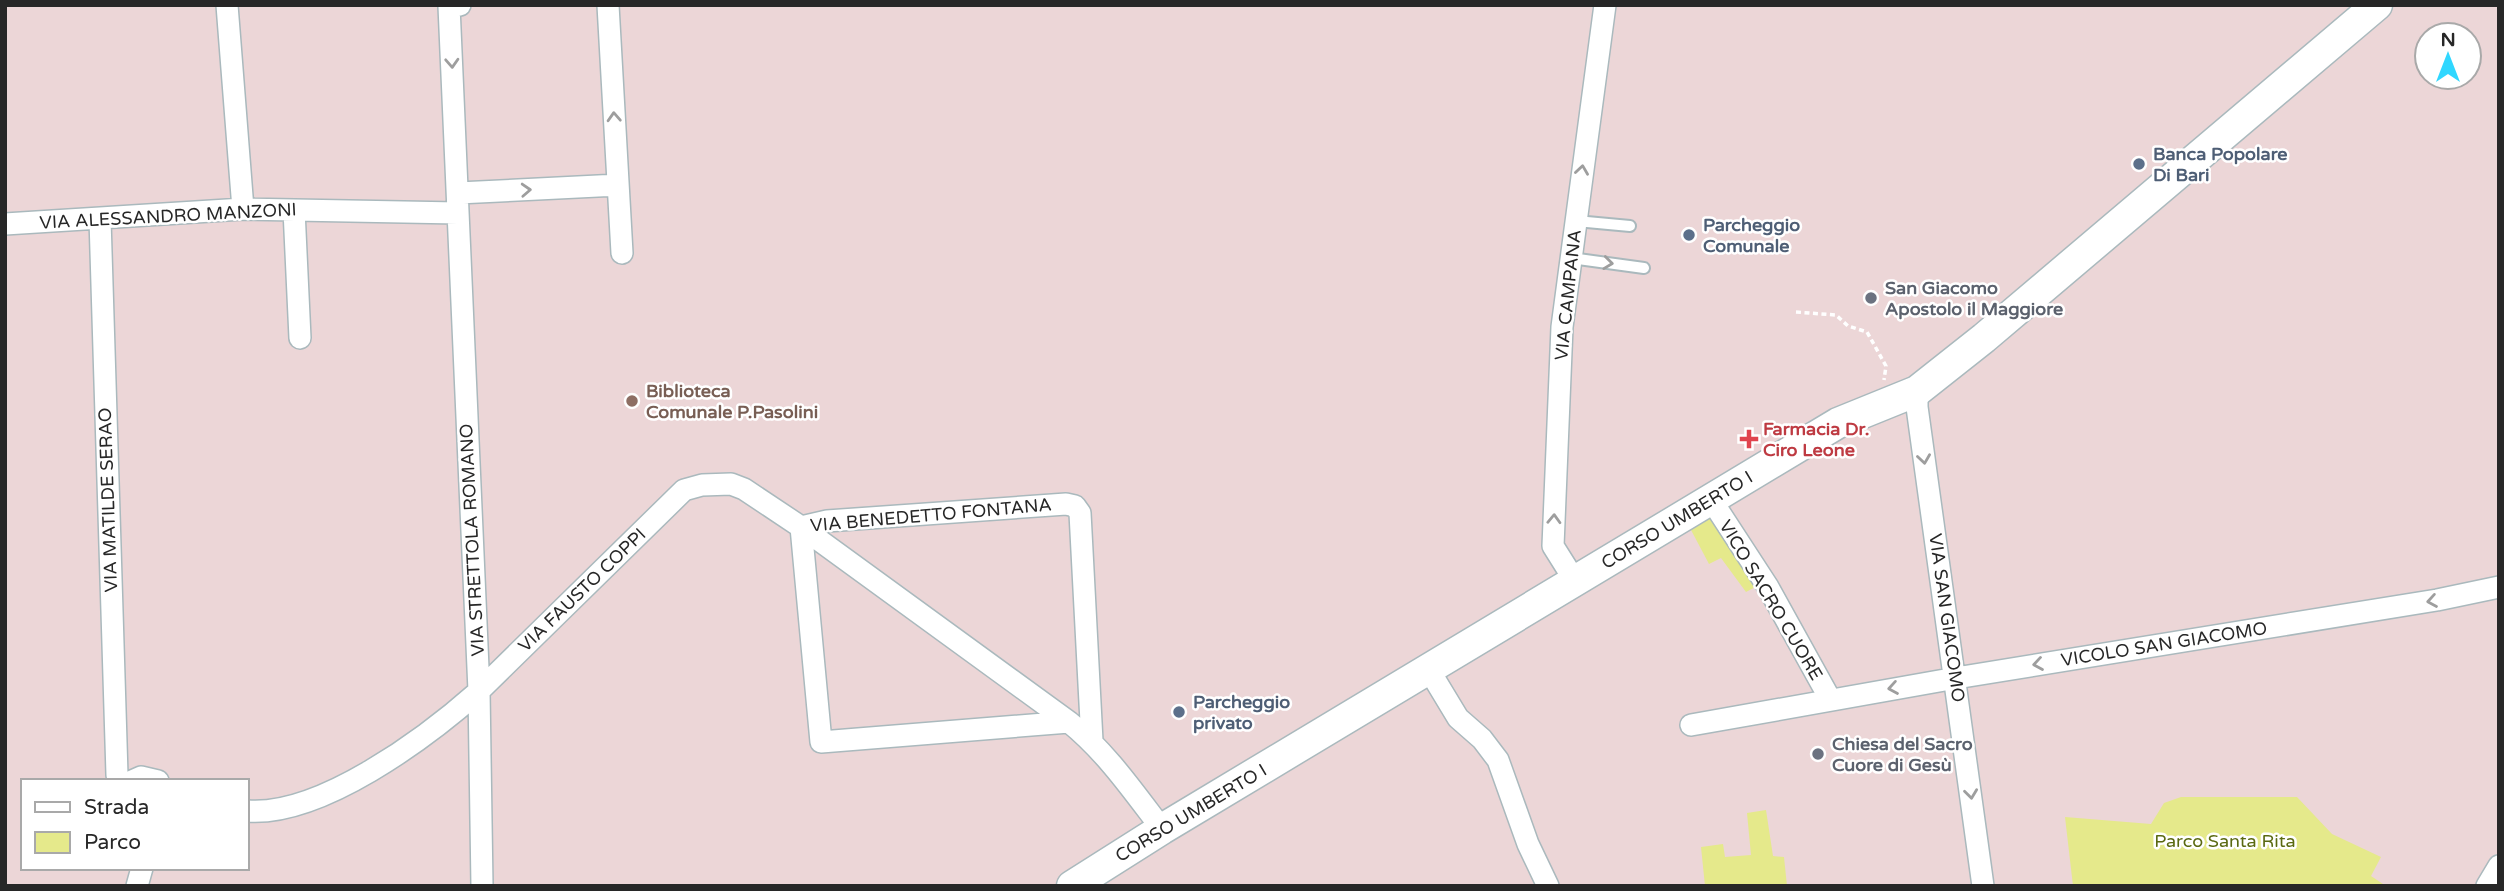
<svg xmlns="http://www.w3.org/2000/svg" width="2504" height="891" font-family="'Varela Round',sans-serif">
<style>
.green{fill:#e5e98b}
.lines{fill:none;stroke-linecap:round;stroke-linejoin:round}
.lane-casing{stroke:#aab9bd;stroke-width:14}
.street-casing{stroke:#aab9bd;stroke-width:24}
.secondary-casing{stroke:#aab9bd;stroke-width:33}
.path{stroke:#fff;stroke-width:3.5;stroke-dasharray:5 3.5;stroke-linecap:butt}
.lane{stroke:#fff;stroke-width:10}
.street{stroke:#fff;stroke-width:21}
.secondary{stroke:#fff;stroke-width:30}
.oneway{stroke:#9e9e9e}
.service-dot{fill:#5c6f8a;stroke:#fff;stroke-width:2.5}
.worship-dot{fill:#6b7280;stroke:#fff;stroke-width:2.5}
.education-dot{fill:#8d6e63;stroke:#fff;stroke-width:2.5}
.health-dot{fill:#e0444e;stroke:#fff;stroke-width:2.5}
.labels{text-anchor:middle;dominant-baseline:central;stroke-width:5;stroke-linejoin:round;paint-order:stroke}
.service-label{font-size:18px;font-weight:bold;fill:#4e5e75;stroke:#fff;text-anchor:start}
.street-label{font-size:18px;fill:#272727;stroke:#fff}
.worship-label{font-size:18px;font-weight:bold;fill:#5b616d;stroke:#fff;text-anchor:start}
.education-label{font-size:18px;font-weight:bold;fill:#785e54;stroke:#fff;text-anchor:start}
.health-label{font-size:18px;font-weight:bold;fill:#be3a42;stroke:#fff;text-anchor:start}
.park-label{font-size:18px;fill:#5a6911;stroke:#fff}
</style>
<rect width="100%" height="100%" fill="#ecd6d7"/>
<!-- green -->
<path class="green" d="M 1716,514 L 1761,584 L 1746,592 L 1721,558 L 1709,564 L 1691,530 Z
M 2181,797 L 2297,797 L 2332,834 L 2381,857 L 2371,876 L 2386,886 L 2073,886 L 2065,817 L 2151,824 L 2164,803 Z
M 1766,810 L 1773,856 L 1784,857 L 1787,886 L 1705,886 L 1701,847 L 1723,844 L 1725,857 L 1751,855 L 1747,813 Z"/>
<g class="lines">
<!-- lane casing -->
<g class="lane-casing">
<path id="lane" d="M 1576,221 L 1630,226
M 1571,258 L 1644,268"/>
</g>
<!-- street casing -->
<g class="street-casing">
<path id="street" d="M 227,5 L 243,209
M 460,5 L 449,6 L 479,691 L 482,886
M 608,5 L 622,253
M 458,193 L 618,185
M 294,210 L 300,338
M 100,219 L 117,775 L 119,781
M 5,224 L 243,209 L 458,213
M 1917,391 L 1917,407 L 1983,886
M 1712,501 L 1768,587 L 1830,699
M 801,527 L 827,521 L 1066,504 L 1075,506 L 1080,513 L 1092,741
M 801,527 L 821,742 L 1069,722
M 1575,581 L 1553,546 L 1562,327 L 1605,5
M 1429,670 L 1458,718 L 1482,739 L 1498,760 L 1528,844 L 1548,886
M 1691,725 L 1956,678 L 2437,600 L 2499,587
M 132,781 L 141,777 L 158,781
M 247,811 C 320,817 426,738 479,691 L 684,490 L 702,485 L 731,484 L 744,489 L 801,527 L 1069,722 C 1106,752 1133,791 1162,829
M 137,886 L 142,868
M 2487,886 L 2499,866"/>
</g>
<!-- secondary casing -->
<g class="secondary-casing">
<path id="secondary" d="M 1072,886 L 1162,829 L 1838,423 L 1917,391 L 1984,338 L 2377,5"/>
</g>
<!-- path -->
<path class="path" d="M 1796,312 L 1836,315 L 1848,326 L 1867,332 L 1886,366 L 1884,380"/>
<!-- lane -->
<use href="#lane" class="lane"/>
<!-- street -->
<use href="#street" class="street"/>
<!-- secondary -->
<use href="#secondary" class="secondary"/>
</g>
<!-- one-way arrows -->
<defs><path id="oneway-chevron" d="M-2-3.5L2.5 0L-2 3.5" fill="none" stroke-width="1.6" stroke-linecap="round" stroke-linejoin="round" transform="scale(1.75)"/></defs>
<g class="oneway">
<use href="#oneway-chevron" transform="translate(452 63) rotate(87)"/>
<use href="#oneway-chevron" transform="translate(614 117) rotate(-93)"/>
<use href="#oneway-chevron" transform="translate(1582 170) rotate(-82)"/>
<use href="#oneway-chevron" transform="translate(526 190) rotate(-3)"/>
<use href="#oneway-chevron" transform="translate(1608 263) rotate(7)"/>
<use href="#oneway-chevron" transform="translate(1924 459) rotate(82)"/>
<use href="#oneway-chevron" transform="translate(1554 519) rotate(-88)"/>
<use href="#oneway-chevron" transform="translate(2432 601) rotate(170)"/>
<use href="#oneway-chevron" transform="translate(2038 664) rotate(171)"/>
<use href="#oneway-chevron" transform="translate(1893 688) rotate(170)"/>
<use href="#oneway-chevron" transform="translate(1971 794) rotate(83)"/>
</g>
<!-- markers -->
<g class="service-dot">
<circle cx="2139" cy="164" r="7"/>
<circle cx="1689" cy="235" r="7"/>
<circle cx="1179" cy="712" r="7"/>
</g>
<g class="worship-dot">
<circle cx="1871" cy="298" r="7"/>
<circle cx="1818" cy="754" r="7"/>
</g>
<circle class="education-dot" cx="632" cy="401" r="7"/>
<path class="health-dot" d="M1745.5 428.5h7v7h7v7h-7v7h-7v-7h-7v-7h7z"/>
<g class="labels">
<!-- service labels -->
<g class="service-label">
<text x="2153" y="154">Banca Popolare<tspan x="2153" dy="21">Di Bari</tspan></text>
<text x="1703" y="225">Parcheggio<tspan x="1703" dy="21">Comunale</tspan></text>
<text x="1193" y="702">Parcheggio<tspan x="1193" dy="21">privato</tspan></text>
</g>
<!-- street labels -->
<g class="street-label">
<text transform="translate(168 216) rotate(-3)">VIA ALESSANDRO MANZONI</text>
<text transform="translate(1568 295) rotate(-84)">VIA CAMPANA</text>
<text transform="translate(108 500) rotate(-92)">VIA MATILDE SERAO</text>
<text transform="translate(931 515) rotate(-5)">VIA BENEDETTO FONTANA</text>
<text transform="translate(1677 520) rotate(-31)">CORSO UMBERTO I</text>
<text transform="translate(472 540) rotate(-93)">VIA STRETTOLA ROMANO</text>
<text transform="translate(582 590) rotate(-44)">VIA FAUSTO COPPI</text>
<text transform="translate(1771 600) rotate(59)">VICO SACRO CUORE</text>
<text transform="translate(1947 618) rotate(82)">VIA SAN GIACOMO</text>
<text transform="translate(2164 644) rotate(-9)">VICOLO SAN GIACOMO</text>
<text transform="translate(1191 813) rotate(-31)">CORSO UMBERTO I</text>
</g>
<!-- worship labels -->
<g class="worship-label">
<text x="1885" y="288">San Giacomo<tspan x="1885" dy="21">Apostolo il Maggiore</tspan></text>
<text x="1832" y="744">Chiesa del Sacro<tspan x="1832" dy="21">Cuore di Gesù</tspan></text>
</g>
<!-- education labels -->
<g class="education-label">
<text x="646" y="391">Biblioteca<tspan x="646" dy="21">Comunale P.Pasolini</tspan></text>
</g>
<!-- health labels -->
<g class="health-label">
<text x="1763" y="429">Farmacia Dr.<tspan x="1763" dy="21">Ciro Leone</tspan></text>
</g>
<!-- park labels -->
<g class="park-label">
<text x="2225" y="841">Parco Santa Rita</text>
</g>
</g>
<!-- border -->
<rect width="2504" height="891" fill="none" stroke="#272727" stroke-width="14"/>
<!-- legend -->
<rect x="21" y="779" width="228" height="91" fill="#ffffff" stroke="#a9a9a9" stroke-width="2"/>
<rect x="35" y="802" width="35" height="10" fill="#ffffff" stroke="#a9a9a9" stroke-width="2"/>
<text x="84" y="814" font-size="21" fill="#272727">Strada</text>
<rect x="35" y="832" width="35" height="21" fill="#e5e98b" stroke="#a9a9a9" stroke-width="2"/>
<text x="84" y="849" font-size="21" fill="#272727">Parco</text>
<!-- north arrow -->
<g transform="translate(2448 56)"><circle r="33" fill="#ffffff" stroke="#a9a9a9" stroke-width="2"/>
<path d="M0-5L12 26L0 18L-12 26Z" fill="#30d7ff"/>
<text y="-10" font-size="19" font-weight="bold" text-anchor="middle" fill="#272727">N</text>
</g>
</svg>
